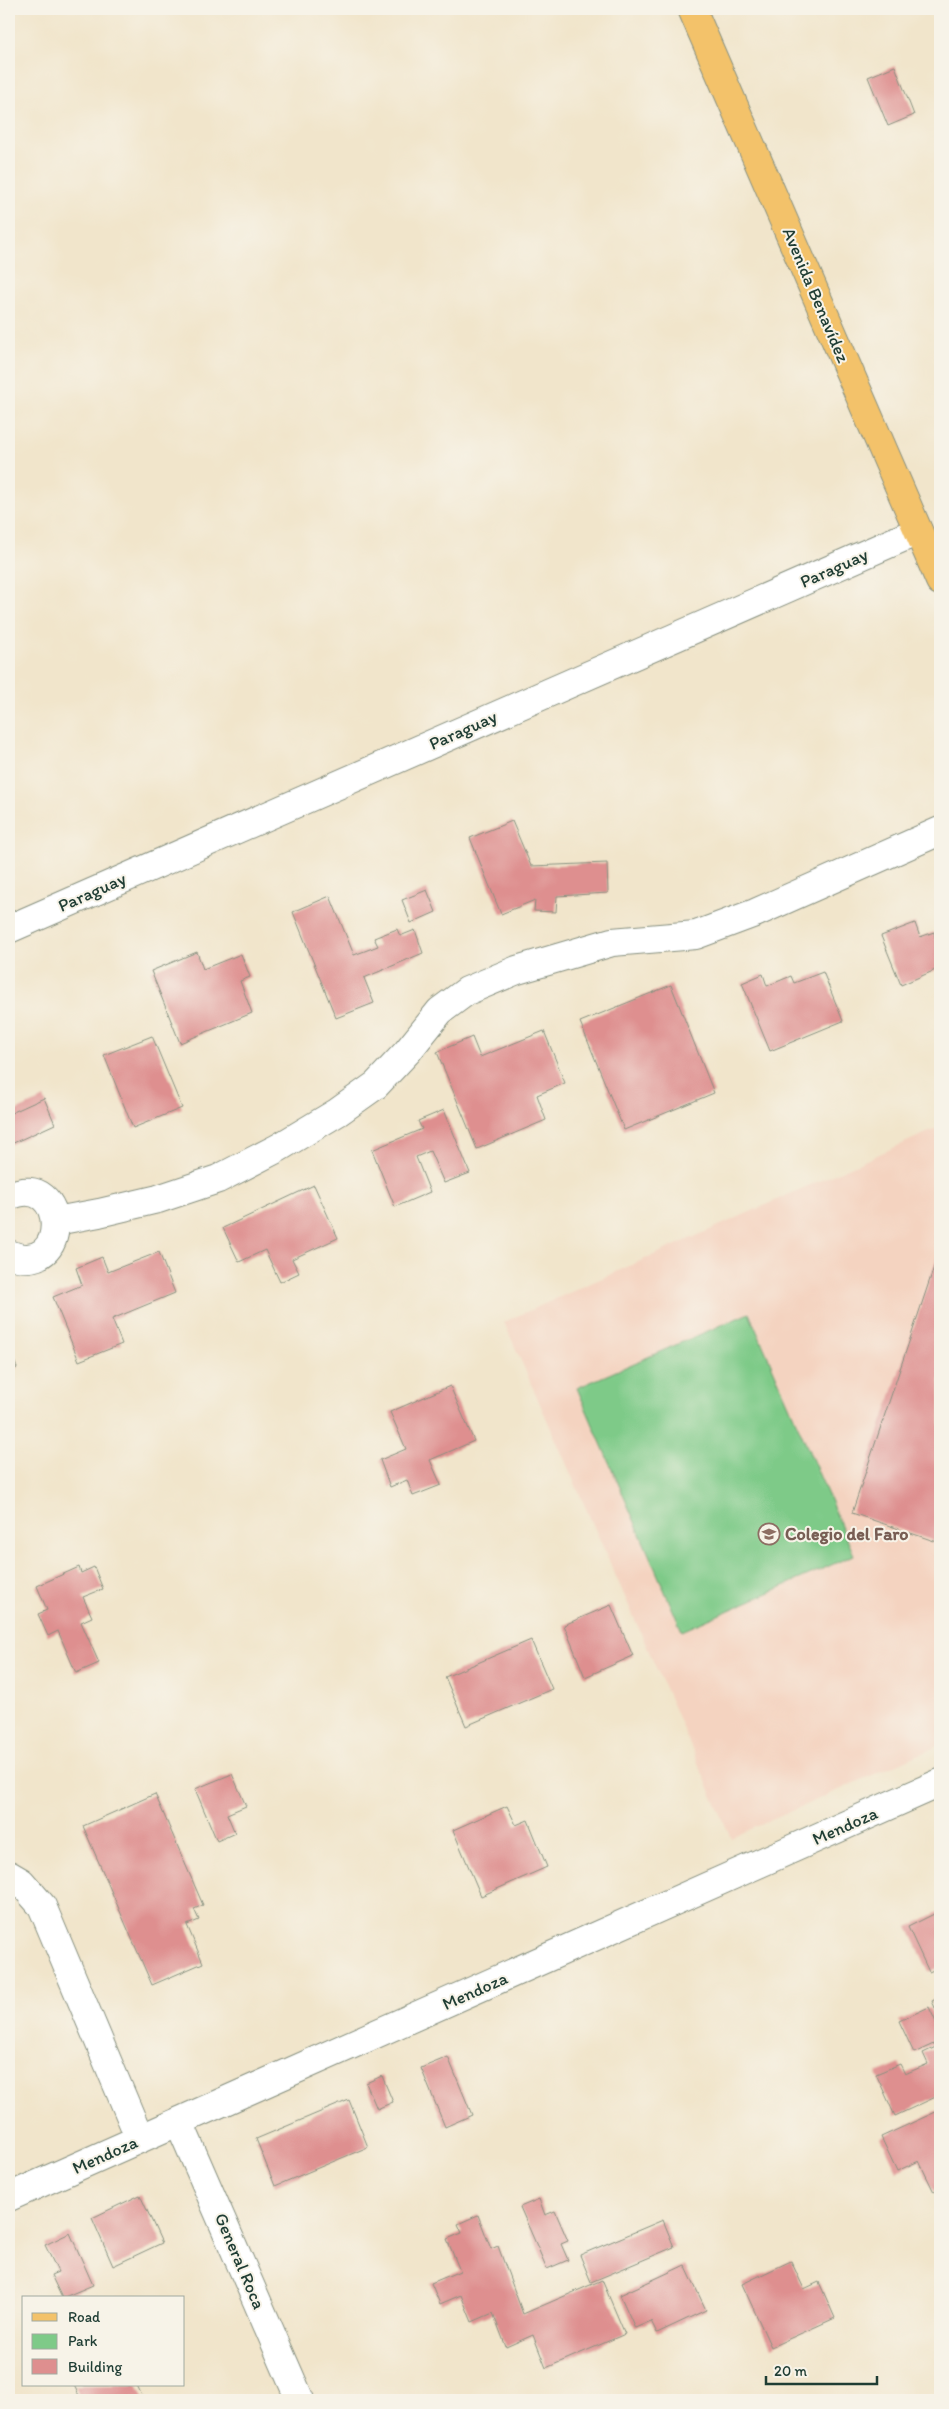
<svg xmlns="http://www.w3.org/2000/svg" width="949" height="2409" font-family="Itim,sans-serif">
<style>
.built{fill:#f4d3c0}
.green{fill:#7eca88;stroke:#4e845e}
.building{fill:#de8f8f}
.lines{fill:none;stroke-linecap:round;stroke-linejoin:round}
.minor-casing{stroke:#889180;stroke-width:30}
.major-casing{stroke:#889180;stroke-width:30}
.minor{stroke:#fff;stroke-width:28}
.major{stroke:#f3c26a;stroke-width:28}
.labels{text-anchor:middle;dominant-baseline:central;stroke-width:4;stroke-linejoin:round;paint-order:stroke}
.street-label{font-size:18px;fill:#1f3d34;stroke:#f7f3e8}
.education-label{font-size:18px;font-weight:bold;fill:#785e54;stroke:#f7f3e8;text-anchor:start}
</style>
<rect width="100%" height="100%" fill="#f7f3e8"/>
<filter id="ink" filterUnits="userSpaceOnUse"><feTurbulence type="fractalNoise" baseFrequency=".02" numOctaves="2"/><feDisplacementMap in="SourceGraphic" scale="10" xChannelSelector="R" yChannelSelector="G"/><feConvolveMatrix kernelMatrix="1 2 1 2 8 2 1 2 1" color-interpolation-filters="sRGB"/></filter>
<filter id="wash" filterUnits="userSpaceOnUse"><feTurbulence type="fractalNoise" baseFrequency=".0096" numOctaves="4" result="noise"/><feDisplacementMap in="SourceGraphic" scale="20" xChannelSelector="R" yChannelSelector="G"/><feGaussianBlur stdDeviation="1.12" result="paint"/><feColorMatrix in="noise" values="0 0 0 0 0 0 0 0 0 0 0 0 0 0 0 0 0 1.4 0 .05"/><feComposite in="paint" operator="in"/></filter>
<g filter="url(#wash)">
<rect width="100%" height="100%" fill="#f1e5cb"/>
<!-- built -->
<path class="built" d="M 940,1127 L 940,1745 L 731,1838 L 504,1322 Z"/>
<!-- green -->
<path class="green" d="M 749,1313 L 854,1555 L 682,1631 L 577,1388 Z"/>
<g id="blocks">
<!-- building -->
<path class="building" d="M 895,66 L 914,115 L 888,126 L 868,77 Z
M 512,821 L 531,866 L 607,863 L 608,893 L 557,896 L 556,912 L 534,911 L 535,900 L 501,914 L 470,838 Z
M 427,890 L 436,912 L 411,923 L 402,900 Z
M 330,896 L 354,955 L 378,946 L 374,938 L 397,929 L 400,936 L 415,930 L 423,953 L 364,978 L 374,1003 L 336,1018 L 293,912 Z
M 915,923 L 920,937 L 934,932 L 935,937 L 940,935 L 940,968 L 901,985 L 881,936 Z
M 197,952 L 203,969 L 241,954 L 250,977 L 240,981 L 252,1013 L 180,1043 L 151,971 Z
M 823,972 L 843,1021 L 770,1051 L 742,983 L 763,974 L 767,986 L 791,976 L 794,983 Z
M 671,985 L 714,1093 L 624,1130 L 580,1022 Z
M 544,1031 L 565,1083 L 537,1095 L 546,1120 L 477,1149 L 437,1052 L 472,1037 L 480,1057 Z
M 152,1036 L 182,1108 L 133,1128 L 104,1055 Z
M 44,1098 L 55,1124 L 9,1145 L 9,1114 Z
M 444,1110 L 470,1173 L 444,1183 L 430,1151 L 416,1157 L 430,1192 L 395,1207 L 372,1150 L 422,1129 L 418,1121 Z
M 314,1185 L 338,1238 L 292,1259 L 299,1273 L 280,1282 L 265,1250 L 239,1262 L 223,1228 Z
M 940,1249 L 940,1543 L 852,1513 Z
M 159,1252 L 175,1293 L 112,1319 L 122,1344 L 79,1361 L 53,1297 L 82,1285 L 76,1268 L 102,1257 L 108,1272 Z
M 9,1348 L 17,1368 L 9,1372 Z
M 450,1386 L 474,1441 L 430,1460 L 441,1485 L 413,1496 L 407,1480 L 390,1487 L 380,1460 L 406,1449 L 390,1412 Z
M 79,1567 L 81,1573 L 94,1567 L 103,1589 L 83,1597 L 92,1617 L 81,1622 L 99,1663 L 76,1673 L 58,1631 L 48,1636 L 38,1614 L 47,1610 L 37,1586 Z
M 611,1605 L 633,1656 L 585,1677 L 564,1625 Z
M 531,1640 L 552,1689 L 466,1726 L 445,1677 Z
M 232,1774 L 246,1806 L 227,1814 L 235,1833 L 217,1841 L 195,1789 Z
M 155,1794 L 203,1905 L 194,1909 L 199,1920 L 187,1925 L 203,1963 L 152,1985 L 83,1826 Z
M 507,1806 L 516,1825 L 528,1820 L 547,1867 L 481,1896 L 453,1830 Z
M 940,1911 L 940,1967 L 929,1972 L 908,1927 Z
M 940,1997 L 940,2019 L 932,2001 Z
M 929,2007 L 940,2031 L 940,2041 L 914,2053 L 899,2021 Z
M 940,2045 L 940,2095 L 895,2116 L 876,2074 L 900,2064 L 905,2074 L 928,2064 L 923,2053 Z
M 448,2057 L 472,2115 L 445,2127 L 421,2068 Z
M 382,2076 L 393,2102 L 377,2109 L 366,2083 Z
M 349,2100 L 368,2147 L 275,2186 L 256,2139 Z
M 940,2110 L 940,2188 L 934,2192 L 919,2161 L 897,2171 L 881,2137 Z
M 140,2195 L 162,2243 L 113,2266 L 92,2218 Z
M 539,2199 L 545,2215 L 555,2211 L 568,2241 L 561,2244 L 568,2260 L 547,2269 L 520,2207 Z
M 478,2215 L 491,2249 L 498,2246 L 523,2314 L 602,2280 L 625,2334 L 546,2368 L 533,2335 L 506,2347 L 493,2313 L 472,2322 L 461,2295 L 440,2304 L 431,2283 L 460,2271 L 447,2239 L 462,2233 L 458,2224 Z
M 663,2220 L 674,2247 L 591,2282 L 580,2255 Z
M 70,2233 L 93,2285 L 62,2298 L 51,2275 L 58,2272 L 45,2245 Z
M 791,2261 L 804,2289 L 819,2282 L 835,2318 L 771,2347 L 742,2284 Z
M 685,2265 L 706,2310 L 657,2333 L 651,2321 L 635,2328 L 620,2295 Z
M 74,2385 L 137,2385 L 144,2400 L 81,2400 Z"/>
</g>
</g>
<g filter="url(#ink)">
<use href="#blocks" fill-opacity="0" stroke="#889180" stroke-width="1"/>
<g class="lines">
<!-- minor casing -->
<g class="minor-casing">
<path id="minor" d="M 9,929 L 918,531
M 9,1196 C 69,1169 71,1280 9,1254
M 56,1221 L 99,1213 L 158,1199 L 218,1179 L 278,1148 L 338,1112 L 376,1085 L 407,1052 L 440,1011 L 467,991 L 517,970 L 612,942 L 696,935 L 755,913 L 940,831
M 9,1875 L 21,1882 L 42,1906 L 140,2139
M 179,2122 L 300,2400
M 9,2197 L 940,1783"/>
</g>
<!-- major casing -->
<g class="major-casing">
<path id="major" d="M 692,9 L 940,581"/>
</g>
<!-- minor -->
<use href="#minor" class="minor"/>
<!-- major -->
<use href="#major" class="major"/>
</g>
</g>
<!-- icons -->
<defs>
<g id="school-ring" transform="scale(1.125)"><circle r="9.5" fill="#f7f3e8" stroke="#8d6e63" stroke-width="1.5"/><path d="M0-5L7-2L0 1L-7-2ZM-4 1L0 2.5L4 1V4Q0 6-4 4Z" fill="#8d6e63"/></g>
</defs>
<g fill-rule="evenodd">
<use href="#school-ring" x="769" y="1534"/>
</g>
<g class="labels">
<!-- street labels -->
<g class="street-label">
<text transform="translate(816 295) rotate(67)">Avenida Benavídez</text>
<text transform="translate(834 568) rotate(-24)">Paraguay</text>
<text transform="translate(463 730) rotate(-24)">Paraguay</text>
<text transform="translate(92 892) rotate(-24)">Paraguay</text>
<text transform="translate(845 1826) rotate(-24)">Mendoza</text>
<text transform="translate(475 1991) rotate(-24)">Mendoza</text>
<text transform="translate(105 2155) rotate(-24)">Mendoza</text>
<text transform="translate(240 2261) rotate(67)">General Roca</text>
</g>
<!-- education labels -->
<g class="education-label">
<text x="785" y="1534">Colegio del Faro</text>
</g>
</g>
<!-- margin -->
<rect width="949" height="2409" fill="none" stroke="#f7f3e8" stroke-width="30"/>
<!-- legend -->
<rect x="22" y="2296" width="162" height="90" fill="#f7f3e8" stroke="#a1aaa0"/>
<rect x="32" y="2313" width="25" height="8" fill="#f3c26a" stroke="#a1aaa0"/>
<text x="68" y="2322" font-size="15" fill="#1f3d34">Road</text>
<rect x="32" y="2334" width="25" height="15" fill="#7eca88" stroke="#a1aaa0"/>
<text x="68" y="2346" font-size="15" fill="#1f3d34">Park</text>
<rect x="32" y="2359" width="25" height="15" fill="#de8f8f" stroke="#a1aaa0"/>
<text x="68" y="2372" font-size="15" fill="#1f3d34">Building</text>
<!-- scale -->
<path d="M766 2376v8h111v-8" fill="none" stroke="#1f3d34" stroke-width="2.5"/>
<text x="774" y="2376" font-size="15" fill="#1f3d34" stroke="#f7f3e8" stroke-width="4" paint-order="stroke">20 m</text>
</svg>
